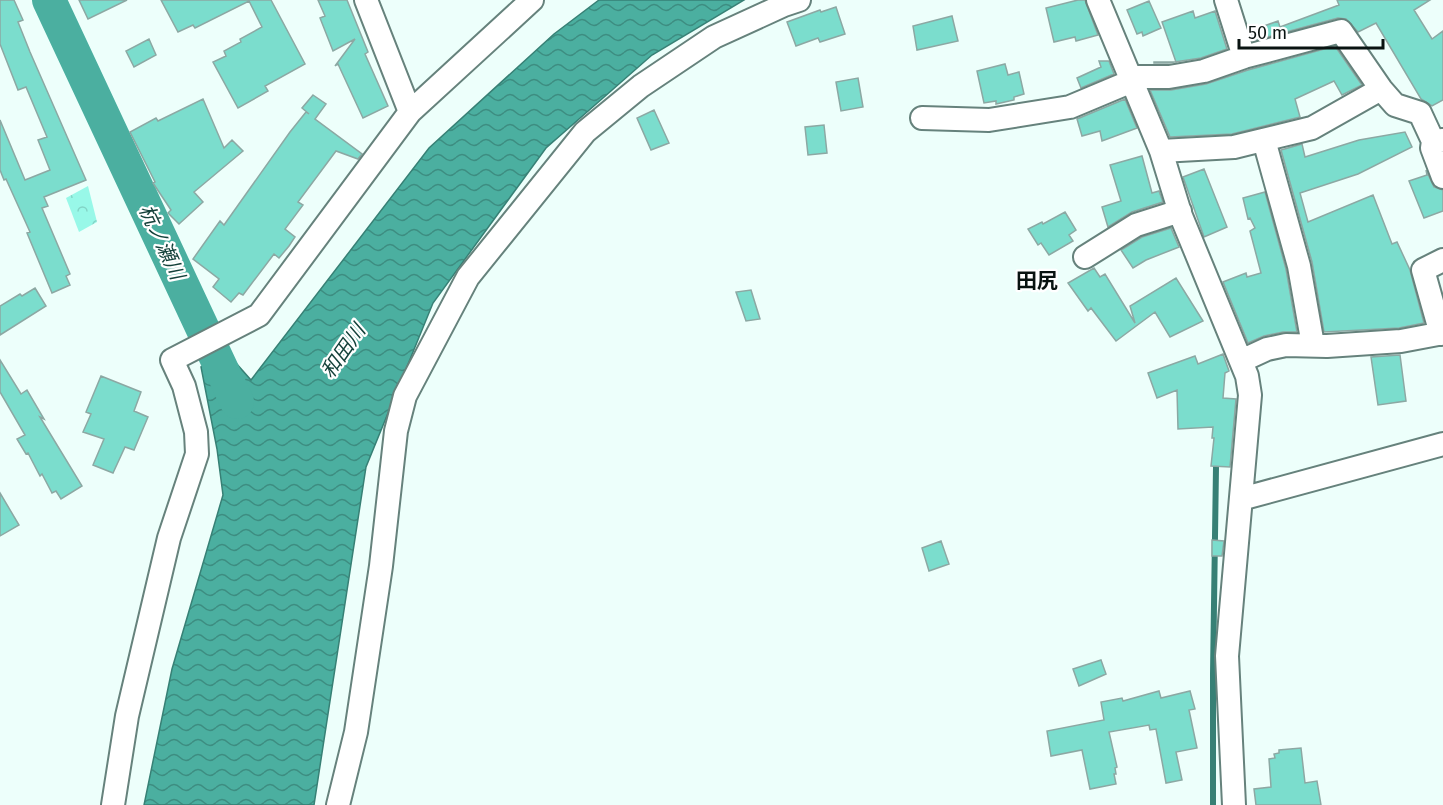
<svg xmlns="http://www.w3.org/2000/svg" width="1443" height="805" font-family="'Fira Sans','Noto Sans JP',sans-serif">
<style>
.forest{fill:url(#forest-crowns)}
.water{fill:url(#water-waves);stroke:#378075;stroke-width:1.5}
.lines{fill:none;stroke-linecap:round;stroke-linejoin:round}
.stream{stroke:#378075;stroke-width:6}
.river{stroke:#4bafa0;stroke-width:34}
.building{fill:#7bddcd;stroke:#8ca8a3;stroke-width:1.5}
.minor-casing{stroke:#66827c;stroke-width:26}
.minor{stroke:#fff;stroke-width:22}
.labels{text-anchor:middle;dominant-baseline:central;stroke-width:4.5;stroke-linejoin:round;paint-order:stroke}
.water-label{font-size:20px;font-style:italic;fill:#14413a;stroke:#fff}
.quarter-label{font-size:21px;font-weight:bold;fill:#091311;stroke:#fff}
</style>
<defs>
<pattern id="forest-crowns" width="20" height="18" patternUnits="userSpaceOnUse" patternTransform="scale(1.5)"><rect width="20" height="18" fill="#98f8e8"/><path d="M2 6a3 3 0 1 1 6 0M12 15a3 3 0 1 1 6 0" fill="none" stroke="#82d4c6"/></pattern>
<pattern id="water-waves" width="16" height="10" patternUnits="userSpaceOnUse" patternTransform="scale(1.5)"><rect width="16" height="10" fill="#4bafa0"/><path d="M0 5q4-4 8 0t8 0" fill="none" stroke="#3d8d81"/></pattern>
</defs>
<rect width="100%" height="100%" fill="#edfffb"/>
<!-- forest -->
<path class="forest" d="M 88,186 L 97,222 L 79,232 L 66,198 Z"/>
<!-- water -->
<path class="water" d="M 599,0 L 744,0 L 652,55 L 546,148 L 433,303 L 366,467 L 314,805 L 144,805 L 172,669 L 223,495 L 217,449 L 201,367 L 227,353 L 251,380 L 429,148 L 554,34 Z"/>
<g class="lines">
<!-- stream -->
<path class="stream" d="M 1213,805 L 1213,674 L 1216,467"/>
<!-- river -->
<path class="river" d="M 49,0 L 237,402"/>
</g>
<!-- building -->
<path class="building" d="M 0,0 L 14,0 L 23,20 L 18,22 L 30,52 L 86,180 L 44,197 L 48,206 L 42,208 L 70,274 L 66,276 L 70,285 L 52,293 L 27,233 L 30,232 L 6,179 L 4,180 L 0,170 L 0,120 L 25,180 L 50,170 L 38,140 L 47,137 L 26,87 L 18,90 L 0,44 Z
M 79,0 L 127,0 L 88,19 Z
M 161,0 L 271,0 L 305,64 L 265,86 L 268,91 L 238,108 L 213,62 L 226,56 L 224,51 L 241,42 L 240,39 L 262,27 L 249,1 L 195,28 L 193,25 L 178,32 Z
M 318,0 L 347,0 L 368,52 L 365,54 L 388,106 L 363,118 L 338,64 L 335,66 L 355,39 L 333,51 L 320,18 L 325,16 Z
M 1078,0 L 1085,0 L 1098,35 L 1076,41 L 1075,37 L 1054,42 L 1046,8 Z
M 1337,0 L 1430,0 L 1414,10 L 1432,39 L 1443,31 L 1443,100 L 1432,106 L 1421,99 L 1376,23 L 1358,32 L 1346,19 L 1338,18 L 1253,41 L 1250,31 L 1278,21 L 1280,27 L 1339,5 Z
M 1149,1 L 1161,28 L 1143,36 L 1142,32 L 1137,34 L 1127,10 Z
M 836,7 L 845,34 L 820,42 L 818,38 L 796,46 L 787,22 L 820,10 L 821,12 Z
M 1193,11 L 1195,18 L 1215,11 L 1227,49 L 1201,58 L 1168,63 L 1154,63 L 1154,62 L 1176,62 L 1162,22 Z
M 952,16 L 958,41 L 917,50 L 913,26 Z
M 149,39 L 156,55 L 134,67 L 126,51 Z
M 1335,46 L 1362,85 L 1342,95 L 1334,81 L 1295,99 L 1300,117 L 1232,134 L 1170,137 L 1150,90 L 1171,90 L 1206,84 L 1248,70 Z
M 1099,61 L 1109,61 L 1114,74 L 1081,88 L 1077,78 L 1101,67 Z
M 1005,64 L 1008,75 L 1019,72 L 1024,94 L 1014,97 L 1014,100 L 996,104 L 996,101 L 984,103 L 977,71 Z
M 858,78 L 863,107 L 841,111 L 836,82 Z
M 313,95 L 326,104 L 315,119 L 362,154 L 358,159 L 336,151 L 298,202 L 303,205 L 285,229 L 295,237 L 289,246 L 279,258 L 274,254 L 243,295 L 239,293 L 231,302 L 213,287 L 219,279 L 193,259 L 220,221 L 224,225 L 290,132 L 306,112 L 309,114 L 302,108 Z
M 203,99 L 224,148 L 232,140 L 243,151 L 194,192 L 203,202 L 179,224 L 168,213 L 171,210 L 153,183 L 155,182 L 130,132 L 156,118 L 158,121 Z
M 1125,99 L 1137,128 L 1102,141 L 1100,131 L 1082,136 L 1077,119 Z
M 654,110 L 669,143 L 651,150 L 637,118 Z
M 824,125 L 827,153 L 808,155 L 805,127 Z
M 1405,132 L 1412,147 L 1358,174 L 1300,193 L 1308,222 L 1373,195 L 1392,244 L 1397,242 L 1410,270 L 1424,323 L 1399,328 L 1324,332 L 1312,262 L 1281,150 L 1302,144 L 1305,157 L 1359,140 Z
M 1142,156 L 1152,193 L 1159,191 L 1163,202 L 1132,212 L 1108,227 L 1102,207 L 1121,201 L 1110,165 Z
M 1204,169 L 1227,227 L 1204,237 L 1183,177 Z
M 1426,170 L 1434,187 L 1443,190 L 1443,211 L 1424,218 L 1409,181 L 1427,175 Z
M 1265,192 L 1286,269 L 1297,332 L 1283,332 L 1264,336 L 1248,343 L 1223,282 L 1246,273 L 1247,277 L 1261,273 L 1250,231 L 1255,228 L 1250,218 L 1248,219 L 1243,198 Z
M 1065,212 L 1076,230 L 1069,235 L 1073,241 L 1049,255 L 1041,243 L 1038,245 L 1028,229 L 1042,222 L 1043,224 Z
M 1171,228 L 1179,247 L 1146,260 L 1133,268 L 1121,250 L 1142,237 Z
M 1094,268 L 1100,277 L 1105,274 L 1135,323 L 1130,306 L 1176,278 L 1203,321 L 1170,337 L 1155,312 L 1116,341 L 1091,308 L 1088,311 L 1068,283 Z
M 35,288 L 46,306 L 0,335 L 0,306 L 20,294 L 22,296 Z
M 751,290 L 760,319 L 746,321 L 736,292 Z
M 1223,354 L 1229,371 L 1225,373 L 1223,398 L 1236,399 L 1230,467 L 1211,466 L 1214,438 L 1212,438 L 1213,427 L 1178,429 L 1177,390 L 1157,398 L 1148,373 L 1195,356 L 1198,364 Z
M 1400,355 L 1406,401 L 1378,405 L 1371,357 Z
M 0,360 L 21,394 L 27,390 L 44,419 L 40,417 L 82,486 L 61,499 L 56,491 L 52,493 L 42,474 L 40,476 L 28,453 L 26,454 L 17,439 L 25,435 L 0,392 Z
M 101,376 L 141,392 L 134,411 L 148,417 L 134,450 L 125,447 L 113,473 L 93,465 L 104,439 L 83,432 L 91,414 L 86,412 Z
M 0,493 L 19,525 L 0,536 Z
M 1212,540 L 1224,541 L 1222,556 L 1212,556 Z
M 941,541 L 949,564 L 929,571 L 922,548 Z
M 1101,660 L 1106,674 L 1079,686 L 1073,669 Z
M 1159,691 L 1161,698 L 1190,691 L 1195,709 L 1189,710 L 1197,748 L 1176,752 L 1182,780 L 1166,783 L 1156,729 L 1150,730 L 1149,725 L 1109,732 L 1117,767 L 1115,768 L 1116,774 L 1114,774 L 1116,784 L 1090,789 L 1082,750 L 1051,756 L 1047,731 L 1104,720 L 1101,702 L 1122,698 L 1123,701 Z
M 1301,748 L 1305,783 L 1317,781 L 1321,805 L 1256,805 L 1254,789 L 1271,787 L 1269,759 L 1275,758 L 1274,754 L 1279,753 L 1279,750 Z"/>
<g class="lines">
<!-- minor casing -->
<g class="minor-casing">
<path id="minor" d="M 366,0 L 410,112
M 1098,0 L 1161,151 L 1181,216 L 1247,376 L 1250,395 L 1227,656 L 1234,805
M 1244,57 L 1341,31 L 1381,89 L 1395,105 L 1420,113 L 1433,141 L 1443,140
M 1130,77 L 1169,77 L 1204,71 L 1244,57 L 1226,0
M 922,118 L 989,120 L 1070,107 L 1132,81
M 1264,140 L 1299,266 L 1313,345
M 1433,141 L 1432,148 L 1443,177
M 1161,151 L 1234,147 L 1312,128 L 1381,89
M 1085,257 L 1136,225 L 1180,211
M 1441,334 L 1423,270 L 1443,260
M 1241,361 L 1267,349 L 1286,345 L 1327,346 L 1401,341 L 1443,333
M 1241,499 L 1443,444
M 113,805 L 127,716 L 169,538 L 197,454 L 196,432 L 184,386 L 172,360 L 259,315 L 410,112 L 532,0
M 338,805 L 356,732 L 381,566 L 396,431 L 405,396 L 468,277 L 585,132 L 641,86 L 714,37 L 784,5 L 799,0"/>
</g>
<!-- minor -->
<use href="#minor" class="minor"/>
</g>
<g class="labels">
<!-- water labels -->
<g class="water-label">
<text transform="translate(162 242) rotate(65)">杭ノ瀬川</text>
<text transform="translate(343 351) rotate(-55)">和田川</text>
</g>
<!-- quarter labels -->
<g class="quarter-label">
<text x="1037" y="281">田尻</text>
</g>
</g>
<!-- scale -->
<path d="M1239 39v9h144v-9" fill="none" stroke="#091311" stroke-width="3"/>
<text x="1248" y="39" font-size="18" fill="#091311" stroke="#ffffff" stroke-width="4.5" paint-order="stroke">50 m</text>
</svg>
